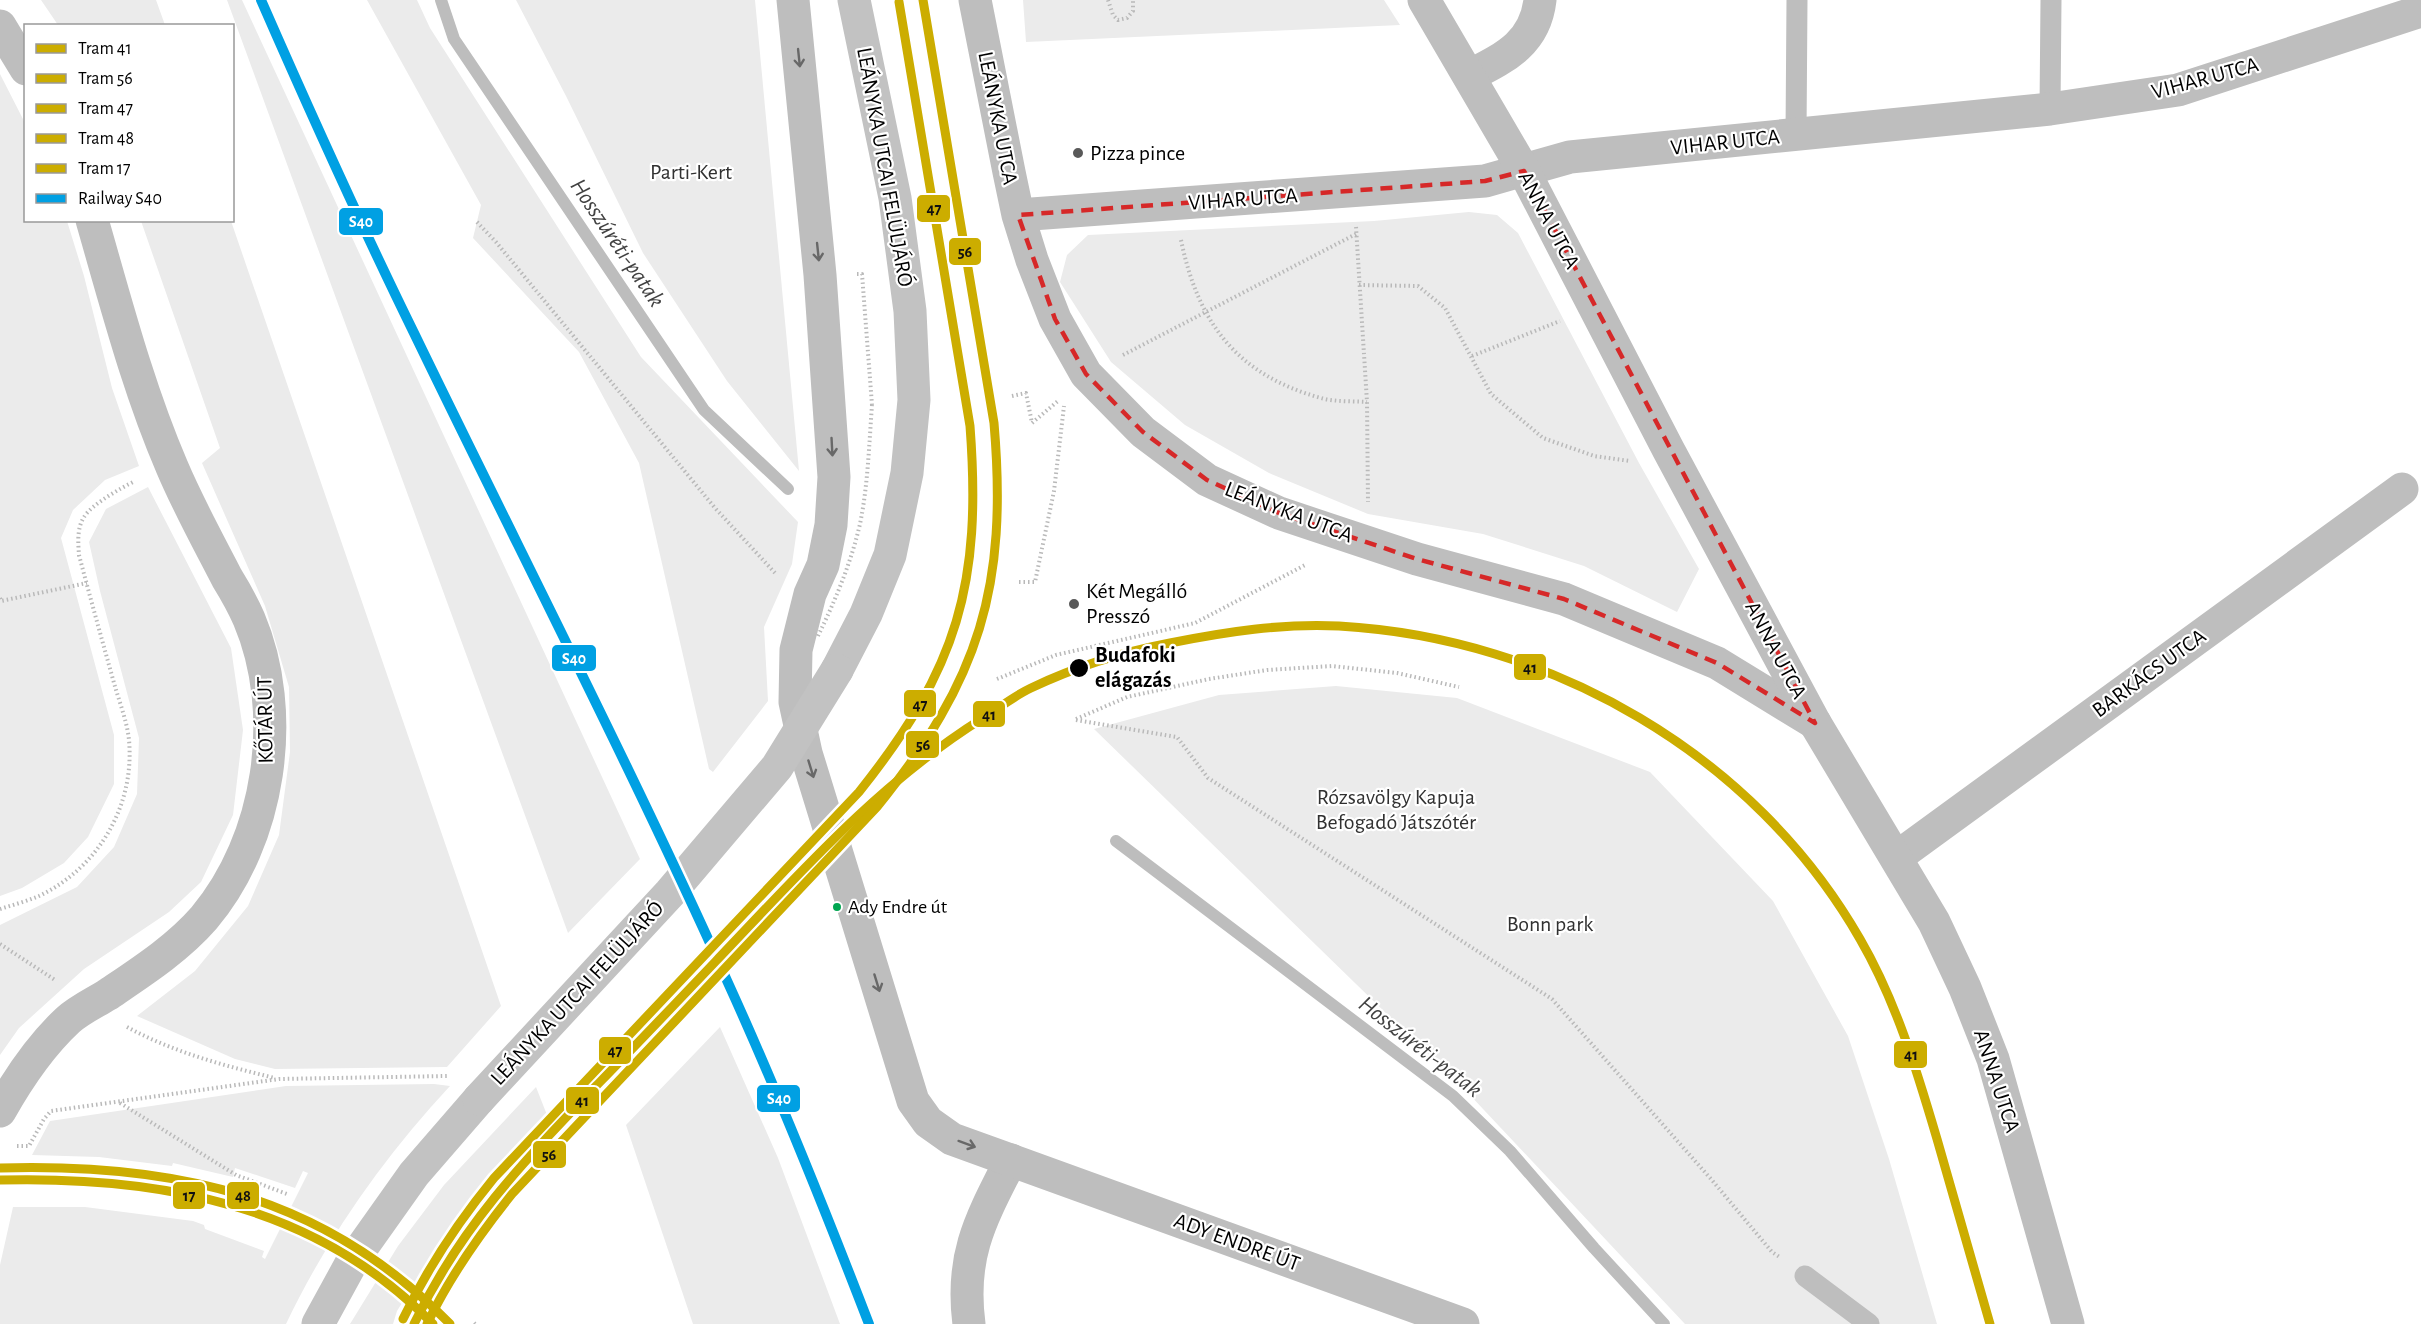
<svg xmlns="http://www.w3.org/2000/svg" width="2421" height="1324" font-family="'Alegreya Sans',sans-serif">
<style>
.green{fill:#ebebeb}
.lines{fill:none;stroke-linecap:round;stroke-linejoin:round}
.stream{stroke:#bdbdbd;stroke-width:12}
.path{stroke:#b9b9b9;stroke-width:4;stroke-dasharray:1.5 3;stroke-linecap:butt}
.service{stroke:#bebebe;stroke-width:21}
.minor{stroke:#bebebe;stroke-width:33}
.tertiary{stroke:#bebebe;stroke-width:33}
.secondary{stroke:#c2c2c2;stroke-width:33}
.path-bridge{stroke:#b9b9b9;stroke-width:4;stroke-dasharray:1.5 3;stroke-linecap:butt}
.secondary-bridge{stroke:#c2c2c2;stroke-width:33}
.rail-1-casing{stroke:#fff;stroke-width:15}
.rail-1{stroke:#00a0e3;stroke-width:10}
.tram-1-casing{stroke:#fff;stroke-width:14}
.tram-2-casing{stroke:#fff;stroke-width:14}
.tram-3-casing{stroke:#fff;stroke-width:14}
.tram-4-casing{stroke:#fff;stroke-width:14}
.tram-5-casing{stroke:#fff;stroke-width:14}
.tram-1{stroke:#ccad00;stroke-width:9}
.tram-2{stroke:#ccad00;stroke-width:9}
.tram-3{stroke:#ccad00;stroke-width:9}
.tram-4{stroke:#ccad00;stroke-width:9}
.tram-5{stroke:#ccad00;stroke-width:9}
.oneway{stroke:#686868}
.marked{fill:none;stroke:#d62828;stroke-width:4.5;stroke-dasharray:12 8;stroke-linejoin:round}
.poi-dot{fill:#595959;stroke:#fff;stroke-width:2}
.stop-dot{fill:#000;stroke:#fff;stroke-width:2}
.bus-dot{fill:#00a651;stroke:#fff;stroke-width:2}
.labels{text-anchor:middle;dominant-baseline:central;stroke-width:4.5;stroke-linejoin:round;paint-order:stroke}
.bus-label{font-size:20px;fill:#000;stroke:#fff;text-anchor:start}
.street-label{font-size:22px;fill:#000;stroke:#fff}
.poi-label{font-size:22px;fill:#000;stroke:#fff;text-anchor:start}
.park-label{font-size:22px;fill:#313131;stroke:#fff}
.stop-label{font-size:22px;font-weight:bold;fill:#000;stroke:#fff;text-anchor:start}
.water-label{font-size:24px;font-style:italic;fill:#424242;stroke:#fff}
.line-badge{stroke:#fff;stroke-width:2}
.badge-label{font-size:16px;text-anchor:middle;font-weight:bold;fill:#fff}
.pale-badge-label{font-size:16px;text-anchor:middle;font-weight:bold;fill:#111}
</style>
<rect width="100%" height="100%" fill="#fff"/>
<!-- green -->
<path class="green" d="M 41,0 L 156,0 L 165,25 L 58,25 Z
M 227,0 L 242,0 L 640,859 L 568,933 Z
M 367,0 L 417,0 L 430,28 L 641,357 L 798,522 L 792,564 L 764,627 L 768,701 L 713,772 L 709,769 L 639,463 L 579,352 L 473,238 L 481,205 Z
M 516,0 L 755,0 L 799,471 L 727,381 L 643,253 L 566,96 Z
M 1023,0 L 1384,0 L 1400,25 L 1026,42 Z
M 0,74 L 25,123 L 26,220 L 67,221 L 84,276 L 112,388 L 139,466 L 105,480 L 73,510 L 61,538 L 114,735 L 114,784 L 88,837 L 64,863 L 22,888 L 0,896 Z
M 1469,212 L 1497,215 L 1518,233 L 1639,463 L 1699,569 L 1677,612 L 1584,566 L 1483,534 L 1368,514 L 1269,473 L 1185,425 L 1111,362 L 1060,282 L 1067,255 L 1088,235 L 1374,221 Z
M 141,221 L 231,221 L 501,1006 L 447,1067 L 275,1069 L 235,1059 L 137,1016 L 195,971 L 248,906 L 279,835 L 290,752 L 289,687 L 265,606 L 202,463 L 220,448 Z
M 148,487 L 231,648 L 243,730 L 233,815 L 201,882 L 169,912 L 84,969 L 19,1028 L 0,1055 L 0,925 L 77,887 L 114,847 L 137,794 L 139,738 L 100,591 L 89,542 L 106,509 Z
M 1336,686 L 1457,698 L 1650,772 L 1773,901 L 1848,1036 L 1889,1159 L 1937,1324 L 1685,1324 L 1468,1093 L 1094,729 L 1219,695 Z
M 720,1027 L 778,1158 L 840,1324 L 693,1324 L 626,1125 Z
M 434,1084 L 450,1086 C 384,1157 328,1236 286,1324 L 0,1324 L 0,1265 L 13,1207 L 85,1207 L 193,1221 L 204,1225 L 205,1229 L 264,1251 L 262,1257 L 265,1259 L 308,1173 L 303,1171 L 295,1188 L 235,1168 L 233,1177 L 173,1163 L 172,1166 L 99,1157 L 32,1155 L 50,1121 L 286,1086 Z
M 536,1087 L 547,1115 L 536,1127 L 522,1151 L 445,1234 L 397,1311 L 393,1324 L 350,1324 L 398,1246 L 444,1185 Z"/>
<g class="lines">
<!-- stream -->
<path class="stream" d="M 441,0 L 454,39 L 704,410 L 788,489
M 1116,841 L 1453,1096 L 1510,1151 L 1594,1248 L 1664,1324"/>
<!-- path -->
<path class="path" d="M 1108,0 L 1113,15 L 1118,20 L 1127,18 L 1133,11 L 1133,0
M 477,222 L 496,242 L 715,508 L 776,574
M 1356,227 L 1367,402 L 1368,502
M 1181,240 C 1198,323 1237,375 1321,398 C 1335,402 1352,401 1367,402
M 857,274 L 862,274 L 872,405
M 1359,285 L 1418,286 L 1445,308 L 1491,394 L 1543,438 L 1594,456 L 1630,461
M 1123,355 L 1356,234
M 1472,356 L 1560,321
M 1012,396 L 1026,393 L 1032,423 L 1058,401
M 1019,582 L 1035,582 L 1054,491 L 1064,406
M 0,598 L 1,601 L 87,583
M 997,679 L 1056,655 L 1195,623 L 1307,564
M 1076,719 L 1127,697 L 1209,679 L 1267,670 L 1332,666 L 1397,673 L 1459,687
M 1076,720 L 1177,737 L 1208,778 L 1552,999 L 1711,1179 L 1772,1252 L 1781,1258
M 0,909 C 13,905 27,901 39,896 C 98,868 135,806 129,740 C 127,721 119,701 114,683 C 102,640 90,597 79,555 C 78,542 77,528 84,517 C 92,504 121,488 135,481
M 0,944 L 55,980
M 127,1027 C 173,1052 225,1066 275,1078
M 120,1103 L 236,1175 L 287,1194
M 17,1146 L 29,1146 L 44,1119 L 51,1111 L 279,1079 L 447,1076
M 474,1323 L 475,1324"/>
<!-- service -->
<path class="service" d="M 2050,109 L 2051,0
M 1796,135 L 1797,0
M 1805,1276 L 1869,1324"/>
<!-- minor -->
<path class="minor" d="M 975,0 L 1009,172 L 1018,215 L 1032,260 L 1055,319 L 1086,374 L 1143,432 L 1207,480 L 1279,513 L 1417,559 L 1564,599 L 1717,663 L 1815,723
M 0,26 L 26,69
M 1469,76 C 1504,58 1535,44 1540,0
M 1018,215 L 1485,181 L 1570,157 L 2050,109 L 2178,90 L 2421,11
M 1897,857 L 2402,489
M 0,1111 C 18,1079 40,1046 68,1020 C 79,1010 94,1003 107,995 C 141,972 177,949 204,918 C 270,840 289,713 249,619 C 243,605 235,591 227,578 C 208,541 188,505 172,467 C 138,388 116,303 92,220
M 969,1324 C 960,1255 981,1219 1011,1160"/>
<!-- tertiary -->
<path class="tertiary" d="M 793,0 L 820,275 L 834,477 L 831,525 L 823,565 L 810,594 L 796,650 L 795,702 L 806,753 L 913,1101 L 928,1122 L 952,1139 L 1463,1324
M 1424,0 L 1524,171 L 1668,449 L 1815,723 L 1934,922 L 1965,988 L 1993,1059 L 2068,1324"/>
<!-- secondary -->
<path class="secondary" d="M 837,670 L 866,614 L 890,555 L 907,473 L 914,400 L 910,311 L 895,198 L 854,0
M 318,1324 L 353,1260 L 414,1174 L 479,1099"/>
<!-- path-bridge -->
<path class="path-bridge" d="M 818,636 C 835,601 851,563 860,524 C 868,485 869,445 872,405"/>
<!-- secondary-bridge -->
<path class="secondary-bridge" d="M 479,1099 L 670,893 L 777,767 L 837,670"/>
<!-- rail-1 casing -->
<g class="rail-1-casing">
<path id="rail-1" d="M 261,0 C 310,112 360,223 414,333 C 519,550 630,765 729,985 C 780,1097 825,1210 869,1324"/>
</g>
<!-- rail-1 -->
<use href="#rail-1" class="rail-1"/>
<!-- tram-1 casing -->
<g class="tram-1-casing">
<path id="tram-1" d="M 414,1324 C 461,1226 524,1161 599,1083 C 638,1043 677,1002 716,961 C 800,873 879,783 983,718 C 999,708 1014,696 1031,688 C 1075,667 1123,652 1170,643 C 1225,632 1283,623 1339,626 C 1551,638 1754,754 1860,939 C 1896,1001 1917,1071 1937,1139 C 1955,1201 1972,1262 1990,1324"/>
</g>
<!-- tram-2 casing -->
<g class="tram-2-casing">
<path id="tram-2" d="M 427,1324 C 450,1276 479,1235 512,1194 L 877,807 C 980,679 1008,587 994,423 L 923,0"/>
</g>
<!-- tram-3 casing -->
<g class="tram-3-casing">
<path id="tram-3" d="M 403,1319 C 428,1267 458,1222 494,1178 L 859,792 C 958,668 982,584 970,426 L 899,2"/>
</g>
<!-- tram-4 casing -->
<g class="tram-4-casing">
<path id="tram-4" d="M 0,1168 C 175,1163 324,1195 450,1324"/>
</g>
<!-- tram-5 casing -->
<g class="tram-5-casing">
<path id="tram-5" d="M 0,1180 C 161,1176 317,1205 433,1324"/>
</g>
<!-- tram-1 -->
<use href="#tram-1" class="tram-1"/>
<!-- tram-2 -->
<use href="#tram-2" class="tram-2"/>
<!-- tram-3 -->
<use href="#tram-3" class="tram-3"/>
<!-- tram-4 -->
<use href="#tram-4" class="tram-4"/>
<!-- tram-5 -->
<use href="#tram-5" class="tram-5"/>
</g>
<!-- one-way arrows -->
<defs><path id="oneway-shaft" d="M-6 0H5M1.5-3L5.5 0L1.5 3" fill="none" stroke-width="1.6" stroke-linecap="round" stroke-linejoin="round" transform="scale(1.5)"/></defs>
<g class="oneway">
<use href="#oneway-shaft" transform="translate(799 58) rotate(84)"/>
<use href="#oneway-shaft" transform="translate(818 252) rotate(84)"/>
<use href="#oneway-shaft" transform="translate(832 447) rotate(87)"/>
<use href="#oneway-shaft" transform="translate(811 769) rotate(73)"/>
<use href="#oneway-shaft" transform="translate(877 983) rotate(73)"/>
<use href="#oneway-shaft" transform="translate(967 1144) rotate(20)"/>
</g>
<!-- marked area -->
<path class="marked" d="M 1524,171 L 1815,723 L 1717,663 L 1564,599 L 1417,559 L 1279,513 L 1207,480 L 1143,432 L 1086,374 L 1055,319 L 1018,215 L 1485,181 Z"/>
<!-- markers -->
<g class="poi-dot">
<circle cx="1078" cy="153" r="6"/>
<circle cx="1074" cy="604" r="6"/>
</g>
<circle class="stop-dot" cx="1079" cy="668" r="10"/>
<circle class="bus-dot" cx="837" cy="907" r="5"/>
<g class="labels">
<!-- bus labels -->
<g class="bus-label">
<text x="848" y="907">Ady Endre út</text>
</g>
<!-- street labels -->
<g class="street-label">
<text transform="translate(2205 78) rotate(-15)">VIHAR UTCA</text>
<text transform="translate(998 118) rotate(79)">LEÁNYKA UTCA</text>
<text transform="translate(1725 142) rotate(-6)">VIHAR UTCA</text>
<text transform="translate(885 167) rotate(80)">LEÁNYKA UTCAI FELÜLJÁRÓ</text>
<text transform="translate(1243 199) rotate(-4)">VIHAR UTCA</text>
<text transform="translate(1549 220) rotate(62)">ANNA UTCA</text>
<text transform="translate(1289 512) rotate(21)">LEÁNYKA UTCA</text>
<text transform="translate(1776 650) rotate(62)">ANNA UTCA</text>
<text transform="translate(2149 673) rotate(-36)">BARKÁCS UTCA</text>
<text transform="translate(265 720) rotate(-91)">KŐTÁR ÚT</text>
<text transform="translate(577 993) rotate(-47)">LEÁNYKA UTCAI FELÜLJÁRÓ</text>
<text transform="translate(1997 1081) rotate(72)">ANNA UTCA</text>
<text transform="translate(1237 1242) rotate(20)">ADY ENDRE ÚT</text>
</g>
<!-- poi labels -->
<g class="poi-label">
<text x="1090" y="153">Pizza pince</text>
<text x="1086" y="591">Két Megálló<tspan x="1086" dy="25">Presszó</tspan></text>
</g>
<!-- park labels -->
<g class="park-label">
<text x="691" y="172">Parti-Kert</text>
<text x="1396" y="797">Rózsavölgy Kapuja<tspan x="1396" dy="25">Befogadó Játszótér</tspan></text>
<text x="1550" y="924">Bonn park</text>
</g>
<!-- stop labels -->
<g class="stop-label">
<text x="1095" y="655">Budafoki<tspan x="1095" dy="25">elágazás</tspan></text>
</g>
<!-- water labels -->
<g class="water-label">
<text transform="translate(617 243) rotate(56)">Hosszúréti-patak</text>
<text transform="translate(1420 1047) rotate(38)">Hosszúréti-patak</text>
</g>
</g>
<g class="line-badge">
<rect x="916" y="194" width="35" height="29" rx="6" fill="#ccad00"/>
<rect x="338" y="207" width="46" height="29" rx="6" fill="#00a0e3"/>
<rect x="948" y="237" width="34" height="29" rx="6" fill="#ccad00"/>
<rect x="551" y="644" width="46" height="28" rx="6" fill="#00a0e3"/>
<rect x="1513" y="653" width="34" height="28" rx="6" fill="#ccad00"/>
<rect x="903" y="689" width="34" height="29" rx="6" fill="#ccad00"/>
<rect x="972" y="700" width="34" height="28" rx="6" fill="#ccad00"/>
<rect x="905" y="730" width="35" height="29" rx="6" fill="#ccad00"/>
<rect x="598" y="1036" width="34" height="29" rx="6" fill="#ccad00"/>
<rect x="1893" y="1040" width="35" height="29" rx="6" fill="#ccad00"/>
<rect x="756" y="1084" width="45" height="29" rx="6" fill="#00a0e3"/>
<rect x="565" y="1086" width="35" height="29" rx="6" fill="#ccad00"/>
<rect x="532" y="1140" width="35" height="29" rx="6" fill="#ccad00"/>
<rect x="172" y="1181" width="34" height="29" rx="6" fill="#ccad00"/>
<rect x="226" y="1181" width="34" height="29" rx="6" fill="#ccad00"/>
</g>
<g class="badge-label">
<text x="361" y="227">S40</text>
<text x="574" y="664">S40</text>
<text x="779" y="1104">S40</text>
</g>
<g class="pale-badge-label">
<text x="934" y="214">47</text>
<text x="965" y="257">56</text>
<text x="1530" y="673">41</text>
<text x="920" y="710">47</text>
<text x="989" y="720">41</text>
<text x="923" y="750">56</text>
<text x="615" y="1056">47</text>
<text x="1911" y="1060">41</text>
<text x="582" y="1106">41</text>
<text x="549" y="1160">56</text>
<text x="189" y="1201">17</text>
<text x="243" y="1201">48</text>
</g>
<!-- legend -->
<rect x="24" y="24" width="210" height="198" fill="#ffffff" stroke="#999999" stroke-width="1.5"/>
<rect x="36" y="44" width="30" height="9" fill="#ccad00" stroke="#999999" stroke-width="1.5"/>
<text x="78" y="54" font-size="18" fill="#000000">Tram 41</text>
<rect x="36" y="74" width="30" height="9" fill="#ccad00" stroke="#999999" stroke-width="1.5"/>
<text x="78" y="84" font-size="18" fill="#000000">Tram 56</text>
<rect x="36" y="104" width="30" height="9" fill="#ccad00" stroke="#999999" stroke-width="1.5"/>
<text x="78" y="114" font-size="18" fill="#000000">Tram 47</text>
<rect x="36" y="134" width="30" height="9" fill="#ccad00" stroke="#999999" stroke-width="1.5"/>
<text x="78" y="144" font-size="18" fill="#000000">Tram 48</text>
<rect x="36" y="164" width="30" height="9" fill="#ccad00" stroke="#999999" stroke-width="1.5"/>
<text x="78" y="174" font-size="18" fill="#000000">Tram 17</text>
<rect x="36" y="194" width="30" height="9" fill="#00a0e3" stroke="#999999" stroke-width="1.5"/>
<text x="78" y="204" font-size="18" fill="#000000">Railway S40</text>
</svg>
